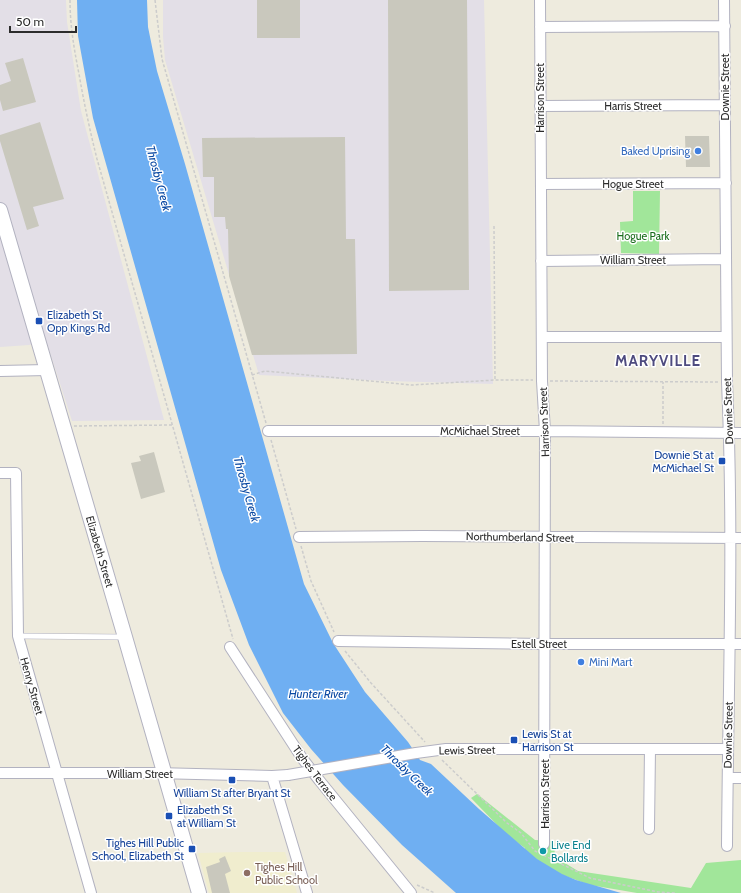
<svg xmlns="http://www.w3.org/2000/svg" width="741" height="893" font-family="Cabin,sans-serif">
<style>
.industrial{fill:#e3dfe7}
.education{fill:#f0edce}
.green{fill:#a1e69a}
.water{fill:#6faff2}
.building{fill:#c9c8bd}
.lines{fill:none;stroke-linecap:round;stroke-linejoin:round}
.lane-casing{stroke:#b2b2c0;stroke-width:6}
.street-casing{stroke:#b2b2c0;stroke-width:12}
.secondary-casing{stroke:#b2b2c0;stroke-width:16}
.path{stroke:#ccc;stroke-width:1.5;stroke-dasharray:3 2;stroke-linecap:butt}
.lane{stroke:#fff;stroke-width:5}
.street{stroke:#fff;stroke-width:10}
.secondary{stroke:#fff;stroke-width:14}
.street-bridge-casing{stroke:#b2b2c0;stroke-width:12;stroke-linecap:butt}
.street-bridge{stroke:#fff;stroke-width:10}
.shop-dot{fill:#3f7fe0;stroke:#fff;stroke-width:1.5}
.transit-dot{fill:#1a4fb4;stroke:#fff;stroke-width:1.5}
.culture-dot{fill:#0f9aa8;stroke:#fff;stroke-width:1.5}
.education-dot{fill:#8d6e63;stroke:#fff;stroke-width:1.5}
.labels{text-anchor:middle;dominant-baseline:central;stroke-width:3;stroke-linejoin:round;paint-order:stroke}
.street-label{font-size:11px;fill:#2c2c2c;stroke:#fff}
.shop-label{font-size:11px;fill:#366cbe;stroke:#fff;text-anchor:end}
.park-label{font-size:11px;fill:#196d1c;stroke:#fff}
.transit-label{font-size:11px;fill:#164399;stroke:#fff;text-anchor:start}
.culture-label{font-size:11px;fill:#0d838f;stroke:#fff;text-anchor:start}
.education-label{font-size:11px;fill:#785e54;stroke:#fff;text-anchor:start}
.water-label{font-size:12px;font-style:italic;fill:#0a49a3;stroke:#fff}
.district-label{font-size:15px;font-weight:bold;letter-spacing:1px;fill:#4e4b7f;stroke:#fff}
</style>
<rect width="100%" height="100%" fill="#eeebde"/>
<!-- industrial -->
<path class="industrial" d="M 0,0 L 66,0 L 67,22 L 81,111 L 164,420 L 72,421 L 46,340 L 29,345 L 0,347 Z
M 163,0 L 484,0 L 493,384 L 388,381 L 259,375 L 165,60 L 163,37 Z"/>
<!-- education -->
<path class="education" d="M 242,852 L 285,852 L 297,893 L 209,893 L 198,853 Z"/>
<!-- green -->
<path class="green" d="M 633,191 L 660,191 L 659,254 L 621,253 L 620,222 L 633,221 Z
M 477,794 L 535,840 L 554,841 L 555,857 L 578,871 L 691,888 L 706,863 L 741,860 L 741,893 L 637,893 L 590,885 L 557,873 L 525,853 L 525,848 L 508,836 L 471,798 Z"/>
<!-- water -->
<path class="water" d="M 77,0 L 147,0 L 148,27 L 157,71 L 185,164 L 304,584 L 333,643 L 365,692 L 408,742 L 420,760 L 431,764 L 479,809 L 537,859 L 562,874 L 576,880 L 621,893 L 456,893 L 402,845 L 343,785 L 311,749 L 283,713 L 249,645 L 221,570 L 93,118 L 78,36 Z"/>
<!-- building -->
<path class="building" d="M 257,0 L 300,0 L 300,38 L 257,38 Z
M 388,0 L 467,0 L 469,290 L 389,291 Z
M 23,58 L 36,102 L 3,111 L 0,100 L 0,85 L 11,81 L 5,63 Z
M 40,122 L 64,199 L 33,207 L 39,226 L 27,230 L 0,141 L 0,135 Z
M 685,136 L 709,136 L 710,167 L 686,167 Z
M 345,137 L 346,239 L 355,239 L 357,354 L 252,355 L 229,276 L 228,229 L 226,229 L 225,217 L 214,217 L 214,177 L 203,177 L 202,138 Z
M 154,452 L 165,492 L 141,499 L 131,463 L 141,461 L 139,456 Z
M 225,856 L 231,871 L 225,874 L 230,893 L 212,893 L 206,867 L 220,862 L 219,859 Z"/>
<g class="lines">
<!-- lane casing -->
<g class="lane-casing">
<path id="lane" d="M 18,636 L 123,637"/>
</g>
<!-- street casing -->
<g class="street-casing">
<path id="street" d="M 540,0 L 542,381 L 545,431 L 544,844
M 724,0 L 727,382 C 734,537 728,692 727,846
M 540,27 L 725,26
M 540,106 L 725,105
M 541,184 L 726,183
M 541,261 L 725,259
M 542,337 L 726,337
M 0,371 L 47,370
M 268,431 L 545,431 L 741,433
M 0,473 L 16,473 L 18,636 L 91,893
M 299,537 L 422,536 L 741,538
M 338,641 L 546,644 L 741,644
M 230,647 L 302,758 L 319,780 L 411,893
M 416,753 L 446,749 L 728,749
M 0,773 L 156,773 L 272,776 L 288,775
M 272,776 L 307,893
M 728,778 L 741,778
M 649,829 L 650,749"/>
</g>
<!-- secondary casing -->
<g class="secondary-casing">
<g id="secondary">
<path id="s1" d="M 0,210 L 125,637 L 199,893"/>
</g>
</g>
<!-- path -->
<path class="path" d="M 70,0 C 70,25 74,49 79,74 C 84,103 90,131 97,159 L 233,639
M 155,0 L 162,59 L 266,423
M 494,226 L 495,380
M 252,375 L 265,371 L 412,385 L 495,380 L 533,380
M 550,381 L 719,382
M 663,424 L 663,382
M 74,426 L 172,425
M 271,440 L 296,529
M 301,546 L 311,581 L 334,632
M 345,651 L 371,683 L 425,742
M 442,760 L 507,823 L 521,833 L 535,851 L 590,878 L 658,892 L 676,893
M 417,885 L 435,893"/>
<!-- lane -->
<use href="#lane" class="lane"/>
<!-- street -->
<use href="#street" class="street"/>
<!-- secondary -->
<use href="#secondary" class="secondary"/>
<!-- street-bridge casing -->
<g class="street-bridge-casing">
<path id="street-bridge" d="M 288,775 L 416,753"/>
</g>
<!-- street-bridge -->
<use href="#street-bridge" class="street-bridge"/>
</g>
<!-- markers -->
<g class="shop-dot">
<circle cx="698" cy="151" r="4"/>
<circle cx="581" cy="662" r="4"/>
</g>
<g class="transit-dot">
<rect x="35" y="317" width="8" height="8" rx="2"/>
<rect x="718" y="457" width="8" height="8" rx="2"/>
<rect x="510" y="736" width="8" height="8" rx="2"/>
<rect x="228" y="776" width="8" height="8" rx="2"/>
<rect x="165" y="812" width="8" height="8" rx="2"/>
<rect x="188" y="845" width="8" height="8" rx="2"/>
</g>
<circle class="culture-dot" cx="543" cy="851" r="4"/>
<circle class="education-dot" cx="247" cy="873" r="4"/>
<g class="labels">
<!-- street labels -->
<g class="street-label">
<text transform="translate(725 87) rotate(-90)">Downie Street</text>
<text transform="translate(540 98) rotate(-90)">Harrison Street</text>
<text x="633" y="106">Harris Street</text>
<text x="633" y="184">Hogue Street</text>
<text x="633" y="260">William Street</text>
<text transform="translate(728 411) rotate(-92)">Downie Street</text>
<text transform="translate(544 422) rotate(-92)">Harrison Street</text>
<text x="480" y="431">McMichael Street</text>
<text transform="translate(520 537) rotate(1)">Northumberland Street</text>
<text stroke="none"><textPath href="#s1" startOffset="356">Elizabeth Street</textPath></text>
<text x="539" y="644">Estell Street</text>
<text transform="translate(32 686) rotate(74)">Henry Street</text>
<text transform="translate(728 735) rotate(-89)">Downie Street</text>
<text transform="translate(467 750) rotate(-1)">Lewis Street</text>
<text transform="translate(315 773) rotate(53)">Tighes Terrace</text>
<text x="140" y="774">William Street</text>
<text transform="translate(545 794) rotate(-90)">Harrison Street</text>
</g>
<!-- shop labels -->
<g class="shop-label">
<text x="690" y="151">Baked Uprising</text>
<text x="589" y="662" text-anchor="start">Mini Mart</text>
</g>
<!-- park labels -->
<g class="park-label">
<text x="643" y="236">Hogue Park</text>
</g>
<!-- transit labels -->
<g class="transit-label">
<text x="47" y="315">Elizabeth St<tspan x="47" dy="13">Opp Kings Rd</tspan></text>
<text x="714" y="455" text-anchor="end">Downie St at<tspan x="714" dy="13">McMichael St</tspan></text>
<text x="522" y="734">Lewis St at<tspan x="522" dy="13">Harrison St</tspan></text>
<text x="232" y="793" text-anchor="middle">William St after Bryant St</text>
<text x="177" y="810">Elizabeth St<tspan x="177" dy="13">at William St</tspan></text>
<text x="184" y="843" text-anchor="end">Tighes Hill Public<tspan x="184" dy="13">School, Elizabeth St</tspan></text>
</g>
<!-- culture labels -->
<g class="culture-label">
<text x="551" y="845">Live End<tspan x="551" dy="13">Bollards</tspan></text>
</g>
<!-- education labels -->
<g class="education-label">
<text x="255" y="867">Tighes Hill<tspan x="255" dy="13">Public School</tspan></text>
</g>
<!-- water labels -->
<g class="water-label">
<text transform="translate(159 178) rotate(75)">Throsby Creek</text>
<text transform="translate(247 489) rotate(74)">Throsby Creek</text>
<text x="318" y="693">Hunter River</text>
<text transform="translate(407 770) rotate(44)">Throsby Creek</text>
</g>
<!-- district labels -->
<g class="district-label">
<text x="658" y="361">MARYVILLE</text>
</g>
</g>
<!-- scale -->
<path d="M10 26v6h66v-6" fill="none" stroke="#2c2c2c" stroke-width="2"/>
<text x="16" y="26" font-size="12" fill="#2c2c2c" stroke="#ffffff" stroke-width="3" paint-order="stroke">50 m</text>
</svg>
